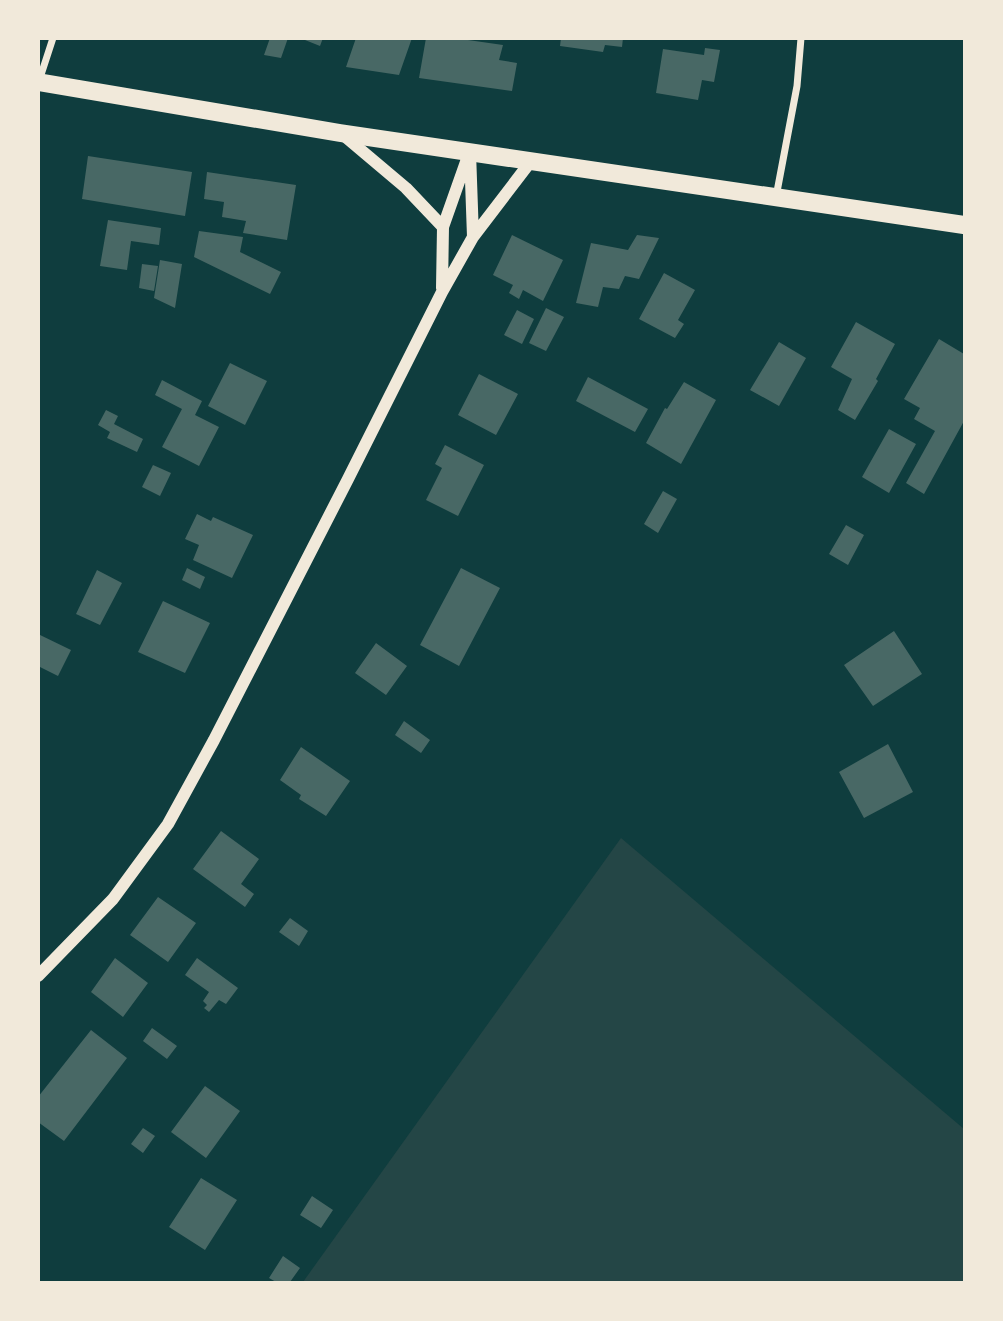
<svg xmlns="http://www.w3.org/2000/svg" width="1003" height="1321" font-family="'IBM Plex Sans',sans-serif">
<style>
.green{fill:#244646}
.building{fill:#486865}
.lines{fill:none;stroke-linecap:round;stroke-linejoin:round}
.minor{stroke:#f1e9da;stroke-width:7}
.tertiary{stroke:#f1e9da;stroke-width:12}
.primary{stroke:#f1e9da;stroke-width:18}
</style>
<rect width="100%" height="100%" fill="#0f3d3e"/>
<!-- green -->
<path class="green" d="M 621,838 L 964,1129 L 964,1282 L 303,1282 Z"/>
<!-- building -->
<path class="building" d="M 270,38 L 288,38 L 281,58 L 264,55 Z
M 300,38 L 323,38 L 320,46 Z
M 356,38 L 380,38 L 386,40 L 387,38 L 412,38 L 399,75 L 346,67 Z
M 426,38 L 454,38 L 503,45 L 499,60 L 517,63 L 512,91 L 419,78 Z
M 561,38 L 623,38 L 622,47 L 605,45 L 603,52 L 560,46 Z
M 705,48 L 720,50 L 714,82 L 702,80 L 698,100 L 656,93 L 663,49 L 704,55 Z
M 88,156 L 192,172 L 185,216 L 82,199 Z
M 207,172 L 296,185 L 287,240 L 243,233 L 246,221 L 222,217 L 224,202 L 204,199 Z
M 108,220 L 161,228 L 159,245 L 131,241 L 127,270 L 100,266 Z
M 199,231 L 243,237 L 240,252 L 281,272 L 270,294 L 194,257 Z
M 512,235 L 563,260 L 543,301 L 523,290 L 519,299 L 509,293 L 513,285 L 493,275 Z
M 637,235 L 659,238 L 639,279 L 625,276 L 619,289 L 603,287 L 598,307 L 576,303 L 591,243 L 628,250 Z
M 160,260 L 182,264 L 175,308 L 154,298 Z
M 142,264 L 158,266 L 154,291 L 139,288 Z
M 664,273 L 695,290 L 678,320 L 684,324 L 675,338 L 639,319 Z
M 546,308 L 564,317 L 546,351 L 529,343 Z
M 517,310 L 534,319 L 522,344 L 504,335 Z
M 856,322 L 895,344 L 876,379 L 878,381 L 855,420 L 838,410 L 852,379 L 831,367 Z
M 939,339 L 964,354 L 964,421 L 924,494 L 906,483 L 935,431 L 914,419 L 920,408 L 904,399 Z
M 779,342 L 806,358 L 779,406 L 750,390 Z
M 230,363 L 267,381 L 245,425 L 208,406 Z
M 479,374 L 518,394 L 496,435 L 458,415 Z
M 588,377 L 648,409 L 635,432 L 576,401 Z
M 162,380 L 202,401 L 195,415 L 219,427 L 199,466 L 162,447 L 182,409 L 155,395 Z
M 684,382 L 716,400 L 681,464 L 646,443 L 665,408 L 667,409 Z
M 106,410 L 118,416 L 114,424 L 143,439 L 137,452 L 107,438 L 110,432 L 98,425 Z
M 889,429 L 916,444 L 889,493 L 862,477 Z
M 445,445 L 484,465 L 458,516 L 426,500 L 442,468 L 435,464 Z
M 153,465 L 171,473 L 160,496 L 142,487 Z
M 663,491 L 677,499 L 658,533 L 644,524 Z
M 197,514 L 211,521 L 213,517 L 253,535 L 232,578 L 193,560 L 199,545 L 185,539 Z
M 846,525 L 864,535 L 848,565 L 829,554 Z
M 187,568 L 205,577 L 200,589 L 182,580 Z
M 461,568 L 500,588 L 459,666 L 420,645 Z
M 97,570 L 122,583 L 100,625 L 76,614 Z
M 163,601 L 210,623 L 185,673 L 138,652 Z
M 894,631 L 922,674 L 873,706 L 844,665 Z
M 38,634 L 71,650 L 58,676 L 38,666 Z
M 376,643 L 407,666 L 386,695 L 355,673 Z
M 404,721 L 430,740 L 421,753 L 395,735 Z
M 888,744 L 913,792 L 864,818 L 839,772 Z
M 301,747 L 350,781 L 326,816 L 299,799 L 301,795 L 280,780 Z
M 221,831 L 259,859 L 241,884 L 254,894 L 245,907 L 193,869 Z
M 158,897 L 196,923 L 168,962 L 130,935 Z
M 290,918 L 308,931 L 299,946 L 279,932 Z
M 115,958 L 148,983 L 123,1017 L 91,992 Z
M 197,958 L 238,988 L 226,1004 L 219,1000 L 209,1012 L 204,1008 L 207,1005 L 203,1001 L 209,992 L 185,975 Z
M 152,1028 L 177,1046 L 167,1059 L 143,1041 Z
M 91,1030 L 127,1058 L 64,1141 L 38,1122 L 38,1097 Z
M 205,1086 L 240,1111 L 206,1158 L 171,1132 Z
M 143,1128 L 155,1136 L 143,1153 L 131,1144 Z
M 201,1178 L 237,1200 L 205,1250 L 169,1227 Z
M 312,1196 L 333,1210 L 321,1228 L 300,1215 Z
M 283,1256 L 300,1268 L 290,1282 L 276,1282 L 269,1278 Z"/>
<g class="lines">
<!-- minor -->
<path class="minor" d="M 39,81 L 53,38
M 776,197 L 797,86 L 801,38"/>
<!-- tertiary -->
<path class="tertiary" d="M 342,134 L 406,188 L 443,227 L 442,288
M 470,152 L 473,237
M 443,227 L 467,159
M 38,976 L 113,899 L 168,824 L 214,740 L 348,479 L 442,292 L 473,237 L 531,161"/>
<!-- primary -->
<path class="primary" d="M 38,82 L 340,133 L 964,225"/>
</g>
<!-- border -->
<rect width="1003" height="1321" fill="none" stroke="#f1e9da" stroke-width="80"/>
</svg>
